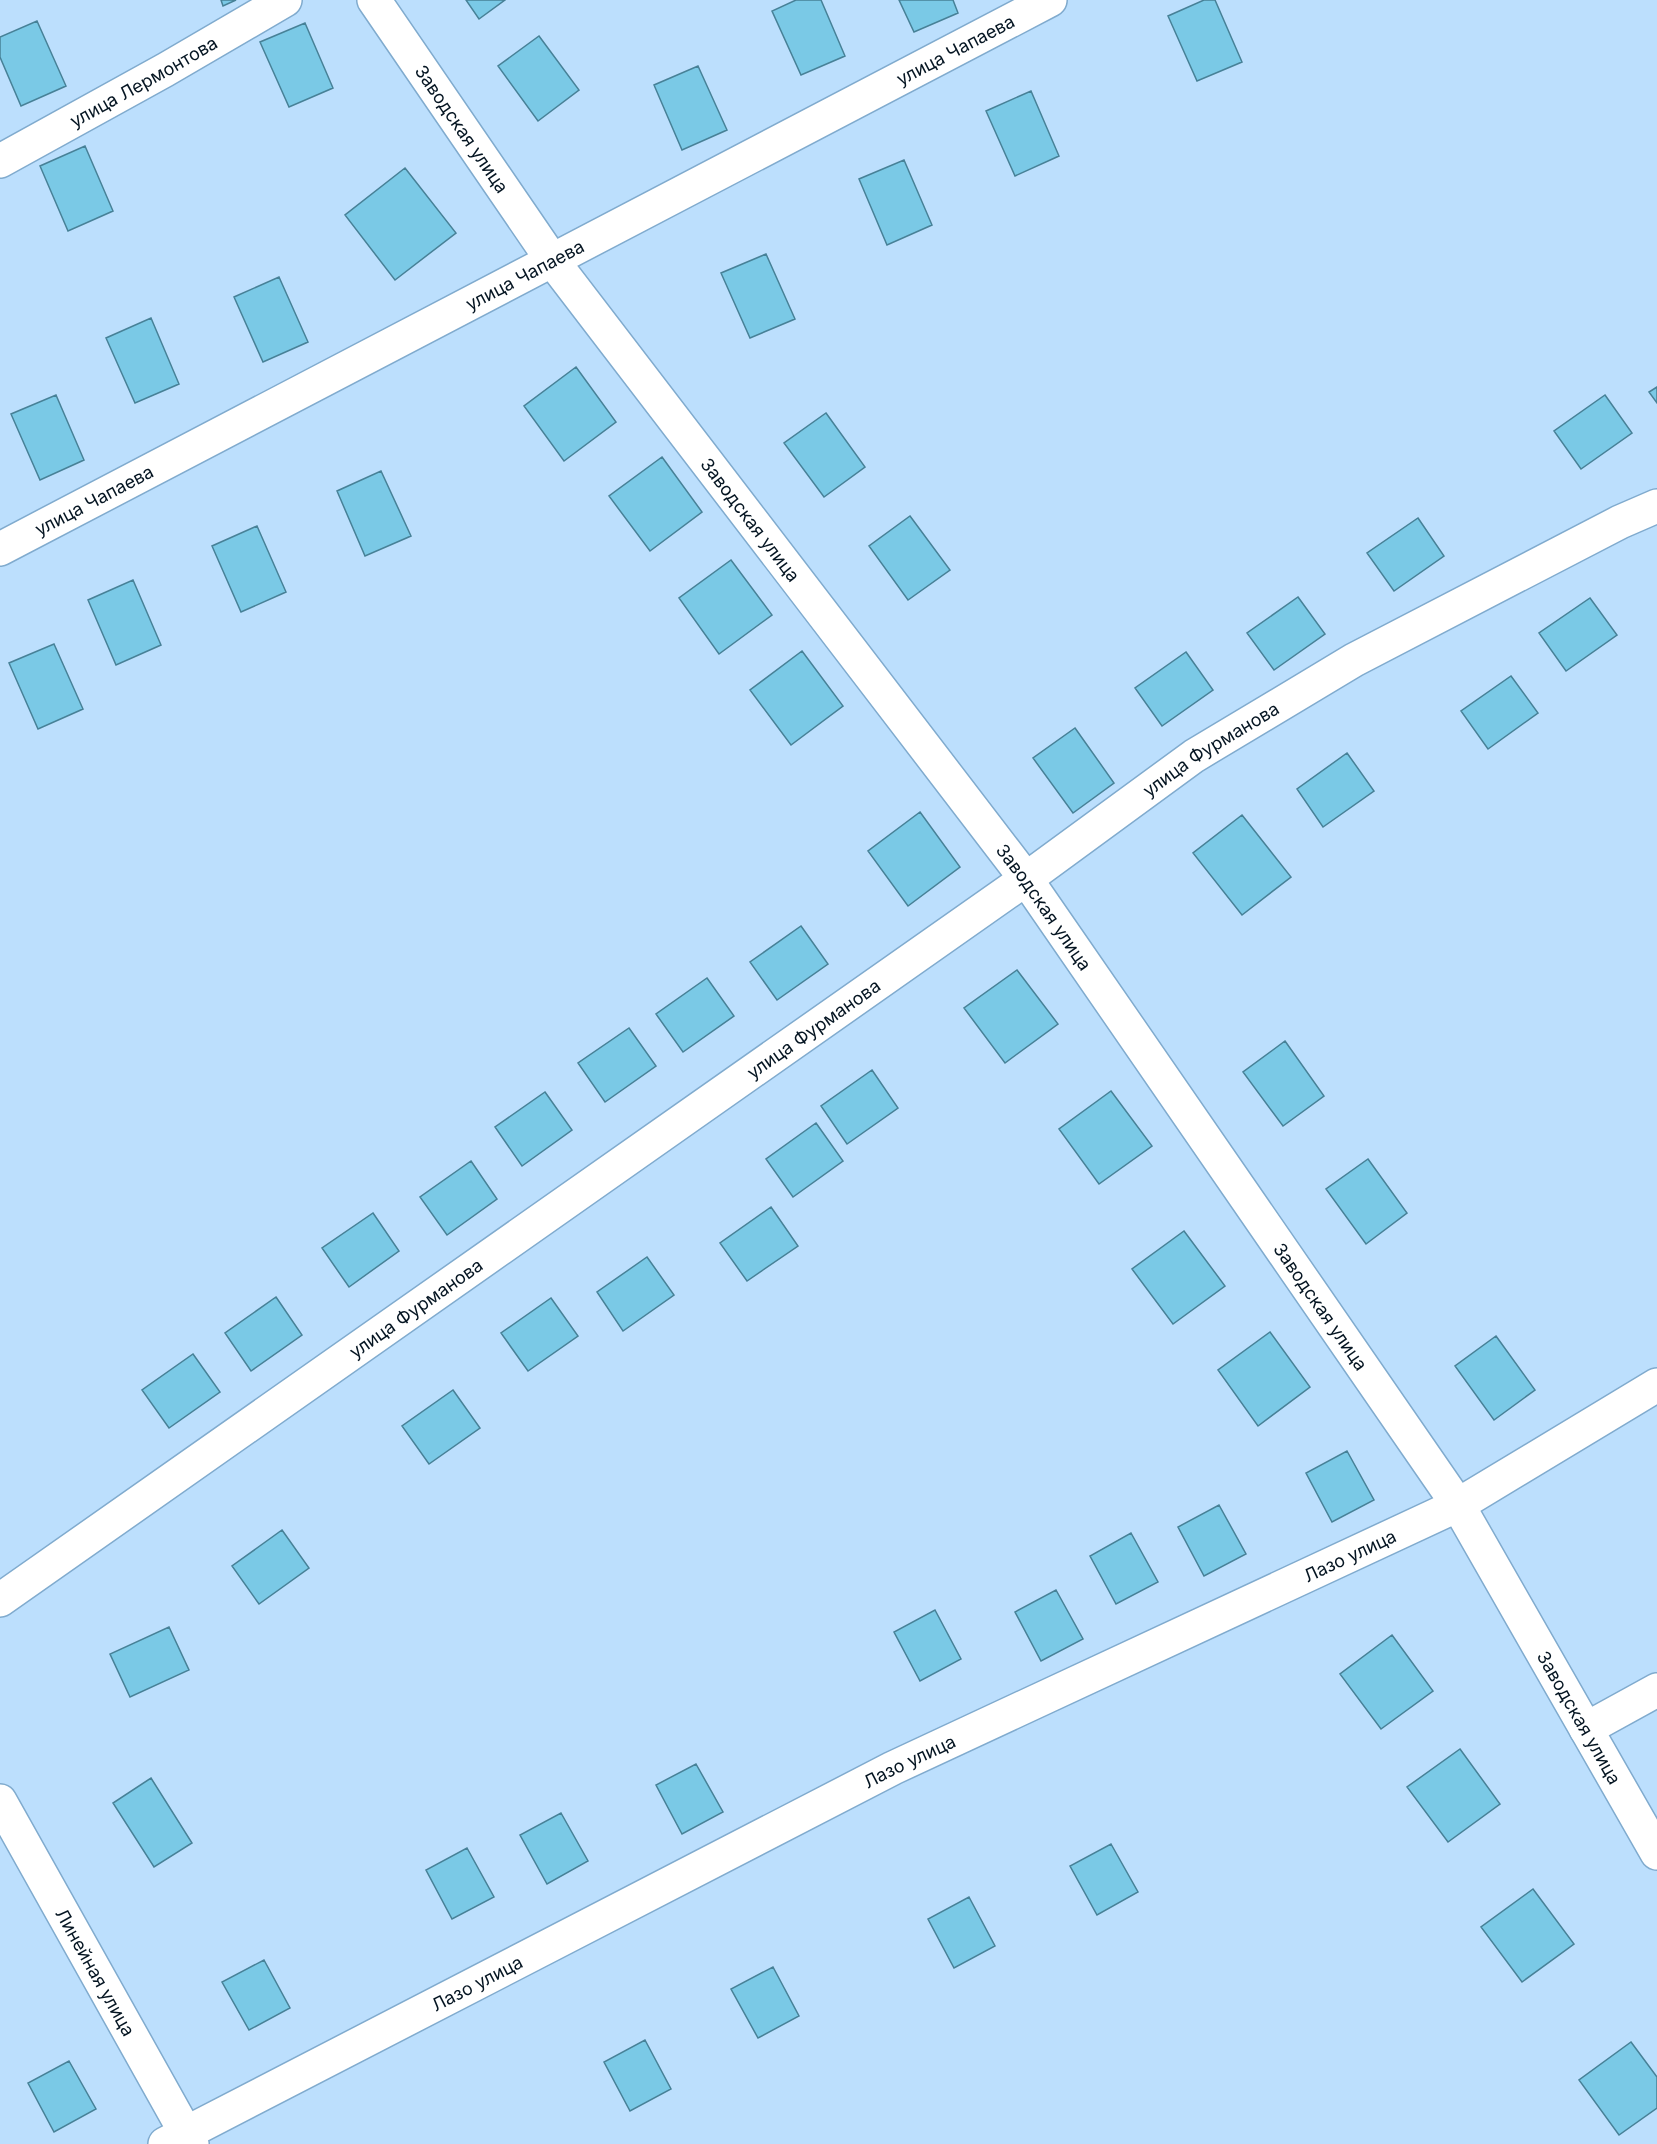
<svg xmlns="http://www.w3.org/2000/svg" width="1657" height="2144" font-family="Inter,sans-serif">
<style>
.building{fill:#7ac9e6;stroke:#478197;stroke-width:1.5}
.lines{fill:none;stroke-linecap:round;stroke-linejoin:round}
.minor-casing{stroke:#80abce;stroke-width:36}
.minor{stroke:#fff;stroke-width:33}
.labels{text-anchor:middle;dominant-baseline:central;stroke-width:4.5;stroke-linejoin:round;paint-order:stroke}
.street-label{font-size:18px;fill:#051522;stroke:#bcdffd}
</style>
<rect width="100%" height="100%" fill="#bcdffd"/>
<!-- building -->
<path class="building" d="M 221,0 L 236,0 L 223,6 Z
M 466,0 L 505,0 L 479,19 Z
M 796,0 L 821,0 L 845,56 L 801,75 L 772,11 Z
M 899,0 L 953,0 L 958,13 L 914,32 Z
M 1204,0 L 1215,0 L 1242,62 L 1197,81 L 1168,16 Z
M 37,21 L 66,86 L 21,106 L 0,57 L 0,37 Z
M 305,23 L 333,88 L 289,107 L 260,42 Z
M 539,36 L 579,90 L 538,121 L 498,66 Z
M 698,66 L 727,130 L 682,150 L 654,85 Z
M 1031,91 L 1059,156 L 1015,176 L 986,111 Z
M 85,146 L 113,211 L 68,231 L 40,166 Z
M 904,160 L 932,225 L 887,245 L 859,179 Z
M 405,168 L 456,233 L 395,280 L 345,215 Z
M 766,254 L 795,319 L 750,338 L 721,273 Z
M 279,277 L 308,342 L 263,362 L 234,297 Z
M 151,318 L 179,384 L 135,403 L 106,338 Z
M 576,367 L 616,422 L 564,461 L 524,406 Z
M 1657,387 L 1657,403 L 1649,392 Z
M 56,395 L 84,460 L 40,480 L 11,414 Z
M 1605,395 L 1632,433 L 1581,469 L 1554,431 Z
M 826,413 L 865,467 L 824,497 L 784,443 Z
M 662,457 L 702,512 L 650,551 L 609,496 Z
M 381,471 L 411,536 L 365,556 L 337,491 Z
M 910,516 L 950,570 L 908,600 L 869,546 Z
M 1418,518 L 1444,556 L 1394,591 L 1367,553 Z
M 257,526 L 286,592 L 241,612 L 212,546 Z
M 731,560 L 772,615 L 719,654 L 679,598 Z
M 133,580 L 161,645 L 116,665 L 88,600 Z
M 1298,597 L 1325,634 L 1274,670 L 1247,633 Z
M 1590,598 L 1617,635 L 1566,671 L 1539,633 Z
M 54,644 L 83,709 L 38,729 L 9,663 Z
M 802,651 L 843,706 L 791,745 L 750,690 Z
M 1186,652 L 1213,690 L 1162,726 L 1135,688 Z
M 1511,676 L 1538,713 L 1488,749 L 1461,711 Z
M 1075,728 L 1114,783 L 1073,813 L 1033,758 Z
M 1347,753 L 1374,791 L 1323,827 L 1297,789 Z
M 920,812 L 960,867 L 908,906 L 868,851 Z
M 1242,815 L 1291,877 L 1242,915 L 1193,853 Z
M 801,926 L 828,964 L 777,1000 L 750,962 Z
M 1017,970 L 1058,1024 L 1005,1063 L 964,1008 Z
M 707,978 L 734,1016 L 683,1052 L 656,1014 Z
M 629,1028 L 656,1066 L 605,1102 L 578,1063 Z
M 1285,1041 L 1324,1096 L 1283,1126 L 1243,1072 Z
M 872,1070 L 898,1108 L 847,1144 L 821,1106 Z
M 1111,1091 L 1152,1146 L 1099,1184 L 1059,1129 Z
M 545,1092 L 572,1130 L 522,1166 L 495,1127 Z
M 816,1123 L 843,1161 L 793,1197 L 766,1159 Z
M 1368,1159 L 1407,1213 L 1366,1244 L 1326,1189 Z
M 471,1161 L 497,1199 L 447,1235 L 420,1197 Z
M 771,1207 L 798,1246 L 747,1281 L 720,1243 Z
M 373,1213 L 399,1251 L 349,1287 L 322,1248 Z
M 1184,1231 L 1225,1286 L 1173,1324 L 1132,1269 Z
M 647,1257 L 674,1295 L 623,1331 L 597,1292 Z
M 276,1297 L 302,1335 L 251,1371 L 225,1333 Z
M 551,1298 L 578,1336 L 528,1371 L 501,1333 Z
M 1270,1332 L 1310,1387 L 1258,1426 L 1218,1370 Z
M 1496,1336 L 1535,1390 L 1494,1420 L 1455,1366 Z
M 193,1354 L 220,1392 L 169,1428 L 142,1390 Z
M 453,1390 L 480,1428 L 429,1464 L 402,1426 Z
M 1347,1451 L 1374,1500 L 1332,1522 L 1306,1473 Z
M 1219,1505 L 1246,1554 L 1204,1576 L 1178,1527 Z
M 282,1530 L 309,1568 L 259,1604 L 232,1566 Z
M 1131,1533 L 1158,1582 L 1116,1604 L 1090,1556 Z
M 1056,1590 L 1083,1639 L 1041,1661 L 1015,1612 Z
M 935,1610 L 961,1659 L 920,1681 L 894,1632 Z
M 169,1627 L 189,1670 L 130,1697 L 110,1654 Z
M 1392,1635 L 1433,1691 L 1381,1729 L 1340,1674 Z
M 1460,1749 L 1500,1804 L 1448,1842 L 1407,1787 Z
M 696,1764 L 723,1812 L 682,1834 L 656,1785 Z
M 151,1778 L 192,1843 L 154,1867 L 113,1803 Z
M 561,1813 L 588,1861 L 547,1884 L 520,1835 Z
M 1111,1844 L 1138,1892 L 1097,1915 L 1070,1866 Z
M 467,1848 L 494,1897 L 452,1919 L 426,1870 Z
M 1533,1889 L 1574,1944 L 1522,1982 L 1481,1927 Z
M 969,1897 L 995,1946 L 954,1968 L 928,1919 Z
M 264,1960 L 290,2008 L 249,2030 L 222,1982 Z
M 773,1967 L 799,2016 L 758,2038 L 731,1989 Z
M 645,2040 L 671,2089 L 630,2111 L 604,2062 Z
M 1631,2042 L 1657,2077 L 1657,2108 L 1619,2135 L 1579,2080 Z
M 69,2061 L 96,2109 L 54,2132 L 28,2083 Z"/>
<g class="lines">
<!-- minor casing -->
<g class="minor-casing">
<g id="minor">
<path id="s1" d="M 374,0 L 552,260 L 1026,879 L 1458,1505 L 1657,1853"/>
<path id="s2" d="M 0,161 L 165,70 L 285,0"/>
<path id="s3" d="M 0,549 L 1050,0"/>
<path id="s4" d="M 0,1600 L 1026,879 L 1194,756 L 1354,660 L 1620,522 L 1657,506"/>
<path d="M 1586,1729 L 1657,1690"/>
<path id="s5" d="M 0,1801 L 192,2144"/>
<path id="s6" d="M 165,2144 L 893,1768 L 1458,1505 L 1657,1385"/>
</g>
</g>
<!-- minor -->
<use href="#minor" class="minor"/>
</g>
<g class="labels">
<!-- street labels -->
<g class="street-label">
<text stroke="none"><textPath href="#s3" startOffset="1078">улица Чапаева</textPath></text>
<text stroke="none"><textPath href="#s2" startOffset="164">улица Лермонтова</textPath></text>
<text stroke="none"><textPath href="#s1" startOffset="156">Заводская улица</textPath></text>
<text stroke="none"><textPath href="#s3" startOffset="592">улица Чапаева</textPath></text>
<text stroke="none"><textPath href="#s3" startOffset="106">улица Чапаева</textPath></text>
<text stroke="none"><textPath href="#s1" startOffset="642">Заводская улица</textPath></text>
<text stroke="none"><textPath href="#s4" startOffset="1480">улица Фурманова</textPath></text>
<text stroke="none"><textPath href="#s1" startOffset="1128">Заводская улица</textPath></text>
<text stroke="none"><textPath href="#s4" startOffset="994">улица Фурманова</textPath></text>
<text stroke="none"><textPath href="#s1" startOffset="1614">Заводская улица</textPath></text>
<text stroke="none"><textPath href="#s4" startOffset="508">улица Фурманова</textPath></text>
<text stroke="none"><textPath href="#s6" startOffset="1323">Лазо улица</textPath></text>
<text stroke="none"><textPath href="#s1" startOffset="2100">Заводская улица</textPath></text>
<text stroke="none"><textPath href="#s6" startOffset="837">Лазо улица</textPath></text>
<text stroke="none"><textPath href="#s5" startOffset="196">Линейная улица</textPath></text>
<text stroke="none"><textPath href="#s6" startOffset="351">Лазо улица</textPath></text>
</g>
</g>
</svg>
